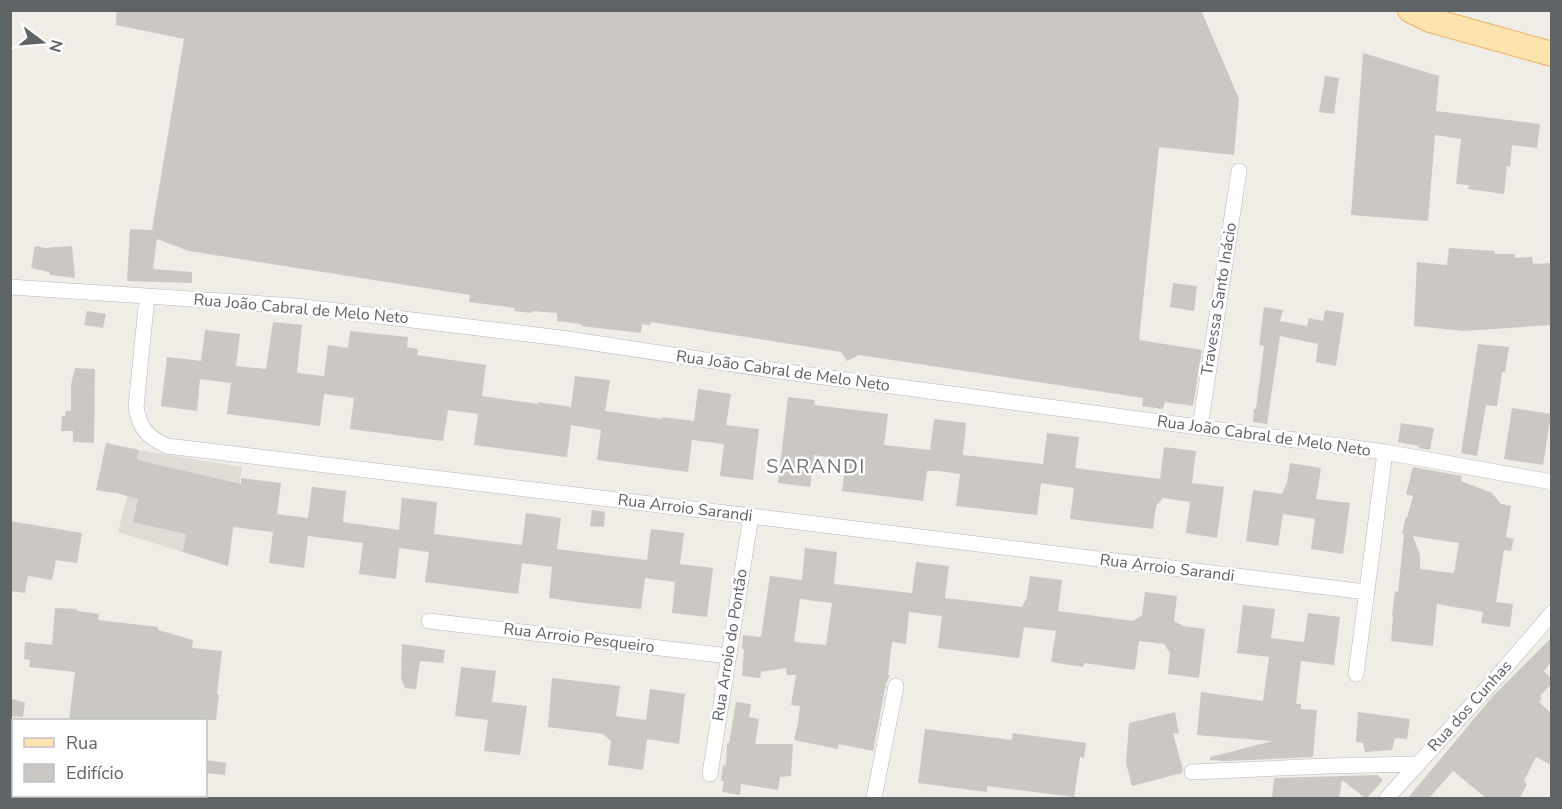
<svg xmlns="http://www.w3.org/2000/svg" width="1562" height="809" font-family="'Nunito Sans',sans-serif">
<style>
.education{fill:#dfdcd5}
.building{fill:#cbc7c3;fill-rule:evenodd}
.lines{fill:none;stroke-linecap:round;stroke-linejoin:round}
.minor-casing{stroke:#b4b7ba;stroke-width:16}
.tertiary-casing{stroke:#b4b7ba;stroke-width:21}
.primary-casing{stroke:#edb162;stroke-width:26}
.minor{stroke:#fff;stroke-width:15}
.tertiary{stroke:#fff;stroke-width:20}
.primary{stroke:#fce4af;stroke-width:24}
.labels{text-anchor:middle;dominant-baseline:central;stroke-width:5;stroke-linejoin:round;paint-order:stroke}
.street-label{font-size:16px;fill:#5e6366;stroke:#fff}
.quarter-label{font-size:20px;letter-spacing:1.5px;fill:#6f7578;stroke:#fff}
</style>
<rect width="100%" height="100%" fill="#f0ece6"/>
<!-- education -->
<path class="education" d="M 139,450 L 242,467 L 228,566 L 118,532 Z"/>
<!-- building -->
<path class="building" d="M 117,10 L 1201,10 L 1239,99 L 1234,155 L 1159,147 L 1139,340 L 1202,350 L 1193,406 L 1165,402 L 1163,409 L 1142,406 L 1143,398 L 859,355 L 847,361 L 841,352 L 651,322 L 650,325 L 642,324 L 641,333 L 581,326 L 581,324 L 557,321 L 557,313 L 532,311 L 532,313 L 514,311 L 515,308 L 469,302 L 470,295 L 189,251 L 157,239 L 153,269 L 192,272 L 192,283 L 127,281 L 130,229 L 152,230 L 184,39 L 116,25 Z
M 1363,53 L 1439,76 L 1436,111 L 1540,124 L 1537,148 L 1512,145 L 1510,167 L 1507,166 L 1504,194 L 1468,189 L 1469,185 L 1456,184 L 1461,139 L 1435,135 L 1428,221 L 1351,215 Z
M 1325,76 L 1339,78 L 1334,114 L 1319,112 Z
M 35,246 L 45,248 L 72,246 L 75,278 L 50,275 L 49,272 L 31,268 Z
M 1449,248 L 1495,251 L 1495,254 L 1515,254 L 1515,258 L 1532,257 L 1533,264 L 1551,263 L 1551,325 L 1464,331 L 1414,326 L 1417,262 L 1447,265 Z
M 1173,283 L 1197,286 L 1194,311 L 1170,307 Z
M 1264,307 L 1283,310 L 1280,321 L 1307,326 L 1309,318 L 1323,321 L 1325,310 L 1344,313 L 1336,366 L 1316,362 L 1318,344 L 1280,336 L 1267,424 L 1253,422 L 1254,409 L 1256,409 L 1264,346 L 1259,345 Z
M 87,311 L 106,314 L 103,328 L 84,325 Z
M 273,322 L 302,325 L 297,373 L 324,376 L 328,345 L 348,348 L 350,331 L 408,337 L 407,347 L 418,349 L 417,355 L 486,365 L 482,396 L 538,404 L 538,402 L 571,407 L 575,376 L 610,380 L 605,411 L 662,419 L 662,417 L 694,421 L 698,389 L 731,394 L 726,425 L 759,429 L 753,480 L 720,476 L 724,444 L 692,440 L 688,472 L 597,460 L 601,430 L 571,425 L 567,457 L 474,445 L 478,414 L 448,410 L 443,441 L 350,429 L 354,398 L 324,394 L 320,426 L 227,414 L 231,383 L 200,379 L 197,411 L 161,406 L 167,357 L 201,361 L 205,330 L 240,334 L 236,366 L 266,369 Z
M 1478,344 L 1509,347 L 1505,372 L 1502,372 L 1497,406 L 1486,405 L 1477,456 L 1461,453 Z
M 75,368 L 95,369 L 94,443 L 73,442 L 73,431 L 61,431 L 62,416 L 65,416 L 66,411 L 71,411 L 71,385 Z
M 788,397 L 815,400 L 814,405 L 888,414 L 884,445 L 930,450 L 934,419 L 966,423 L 963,455 L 1043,464 L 1047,433 L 1079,437 L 1075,468 L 1160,479 L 1164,447 L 1196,451 L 1192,483 L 1224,487 L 1217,538 L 1186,533 L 1190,502 L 1163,498 L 1156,506 L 1153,529 L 1070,519 L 1074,488 L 1041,483 L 1037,515 L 956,506 L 960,474 L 939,471 L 927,471 L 923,501 L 842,491 L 846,460 L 814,455 L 810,487 L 778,483 Z
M 1512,408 L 1551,414 L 1543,465 L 1504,459 Z
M 1401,423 L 1434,428 L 1430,450 L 1419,448 L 1419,446 L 1398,442 Z
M 106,443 L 139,450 L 137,460 L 241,484 L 241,478 L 281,483 L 277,514 L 308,518 L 312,487 L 346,491 L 343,522 L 399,530 L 402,498 L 437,502 L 434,534 L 522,545 L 526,513 L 561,518 L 557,549 L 612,556 L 647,560 L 651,529 L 684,533 L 680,564 L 713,568 L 707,617 L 672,613 L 675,582 L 645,578 L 641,609 L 584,603 L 549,598 L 552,567 L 522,563 L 518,594 L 425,582 L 429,552 L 399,548 L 396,579 L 359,574 L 363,543 L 308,536 L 304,568 L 269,563 L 273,532 L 233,527 L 228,566 L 183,552 L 186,534 L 133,522 L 138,499 L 113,492 L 113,493 L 96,490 Z
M 1290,463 L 1321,468 L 1316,499 L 1350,503 L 1343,554 L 1311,549 L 1315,519 L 1283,514 L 1278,546 L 1246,541 L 1253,490 L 1282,494 L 1287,483 Z
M 1413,467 L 1462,476 L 1461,481 L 1492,493 L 1501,504 L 1511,506 L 1506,537 L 1514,539 L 1511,551 L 1504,550 L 1496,602 L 1513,604 L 1510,627 L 1481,623 L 1483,612 L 1437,604 L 1433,646 L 1391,641 L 1393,616 L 1392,616 L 1395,591 L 1398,592 L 1404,534 L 1402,534 L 1406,516 L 1407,518 L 1413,496 L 1406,494 ZM 1413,536 L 1459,543 L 1454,573 L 1420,569 L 1420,555 Z
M 592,510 L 605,512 L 604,527 L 590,526 Z
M 10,521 L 82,533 L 77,563 L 56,560 L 52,580 L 28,576 L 25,593 L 10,591 Z
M 805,548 L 837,552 L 834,584 L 912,593 L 916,562 L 949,566 L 945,598 L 1022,607 L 1027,597 L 1030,576 L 1062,580 L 1058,611 L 1133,621 L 1142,615 L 1145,592 L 1177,596 L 1174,621 L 1183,626 L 1205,629 L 1199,678 L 1168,674 L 1170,653 L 1164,644 L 1139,641 L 1135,670 L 1084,663 L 1083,667 L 1051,662 L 1056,631 L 1024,627 L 1019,658 L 938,648 L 942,616 L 909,612 L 906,644 L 892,642 L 888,675 L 890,675 L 886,684 L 873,751 L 839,744 L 838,749 L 794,740 L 798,723 L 800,706 L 791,705 L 796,675 L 787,675 L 786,668 L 761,672 L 760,678 L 742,676 L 744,649 L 742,649 L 743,635 L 761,637 L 770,576 L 802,580 ZM 800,599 L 832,603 L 826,645 L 794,642 Z
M 1243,605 L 1275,609 L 1271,638 L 1304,642 L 1308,613 L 1340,617 L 1334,665 L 1301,661 L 1296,704 L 1301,704 L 1301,709 L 1317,710 L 1313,757 L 1226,761 L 1210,760 L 1210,757 L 1273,741 L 1197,735 L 1201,692 L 1263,701 L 1269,657 L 1237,653 Z
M 55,608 L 77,609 L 77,611 L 99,614 L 98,620 L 158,627 L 158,630 L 193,640 L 192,648 L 222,651 L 217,694 L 219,695 L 216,720 L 69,720 L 75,672 L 29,667 L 30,660 L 24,659 L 25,642 L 52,645 Z
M 1551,638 L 1551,662 L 1544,671 L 1551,678 L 1551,684 L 1540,696 L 1542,698 L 1539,702 L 1551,713 L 1551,765 L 1536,757 L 1524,781 L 1527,784 L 1520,798 L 1486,798 L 1453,771 L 1429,798 L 1408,798 L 1493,696 Z
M 402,644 L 445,650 L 443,663 L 420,661 L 416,689 L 405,688 L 401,678 Z
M 461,667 L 496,671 L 492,702 L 527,706 L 520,755 L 484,751 L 488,720 L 455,716 Z
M 552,678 L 620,686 L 616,716 L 646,720 L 650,689 L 685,694 L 679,744 L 647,739 L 643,770 L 608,765 L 611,741 L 603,734 L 548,727 Z
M 10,698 L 25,703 L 23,717 L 10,716 Z
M 736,702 L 751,704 L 749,717 L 759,719 L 755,744 L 793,744 L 791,776 L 780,777 L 778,790 L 741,784 L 740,795 L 722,792 L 724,781 L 721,781 L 723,765 L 726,766 L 727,743 L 729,743 Z
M 1175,712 L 1179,734 L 1173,733 L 1183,770 L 1182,773 L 1132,786 L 1126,763 L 1129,723 Z
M 1358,712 L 1410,719 L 1407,739 L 1395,738 L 1392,750 L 1365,752 L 1363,743 L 1356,742 Z
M 925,729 L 1012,740 L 1013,733 L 1086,743 L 1084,758 L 1080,757 L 1074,797 L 987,786 L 987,792 L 918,783 Z
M 206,760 L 226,763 L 225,775 L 206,773 Z
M 1377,775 L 1383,780 L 1367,798 L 1365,798 L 1342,780 L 1339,798 L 1272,798 L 1274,778 Z"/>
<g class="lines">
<!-- minor casing -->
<g class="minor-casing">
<path id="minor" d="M 10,287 L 296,306 L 561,338 L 772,370 L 1385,452 L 1552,482
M 147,297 L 136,407 C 140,429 147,437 167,446 L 751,516 L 1366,592
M 1200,427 L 1239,171
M 429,621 L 729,656
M 1356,674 L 1385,452
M 1192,772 L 1327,766 L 1417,764
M 710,774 L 751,516
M 874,798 L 896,686
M 1387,798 L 1498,676 L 1552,613"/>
</g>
<!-- tertiary casing -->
<g class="tertiary-casing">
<path id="tertiary" d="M 10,761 L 14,761
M 184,796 L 192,798"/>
</g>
<!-- primary casing -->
<g class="primary-casing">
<path id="primary" d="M 1410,10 L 1430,20 L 1552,54"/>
</g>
<!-- minor -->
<use href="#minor" class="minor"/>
<!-- tertiary -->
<use href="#tertiary" class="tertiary"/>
<!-- primary -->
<use href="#primary" class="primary"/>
</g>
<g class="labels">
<!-- street labels -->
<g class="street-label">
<text transform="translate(1219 299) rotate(-81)">Travessa Santo Inácio</text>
<text transform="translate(301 309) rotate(5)">Rua João Cabral de Melo Neto</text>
<text transform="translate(783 371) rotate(8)">Rua João Cabral de Melo Neto</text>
<text transform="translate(1264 436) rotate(8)">Rua João Cabral de Melo Neto</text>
<text transform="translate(685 508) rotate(7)">Rua Arroio Sarandi</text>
<text transform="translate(1167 568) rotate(7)">Rua Arroio Sarandi</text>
<text transform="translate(579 638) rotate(7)">Rua Arroio Pesqueiro</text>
<text transform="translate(730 645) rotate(-81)">Rua Arroio do Pontão</text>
<text transform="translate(1470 706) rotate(-48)">Rua dos Cunhas</text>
</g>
<!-- quarter labels -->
<g class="quarter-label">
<text x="816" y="466">SARANDI</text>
</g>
</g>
<!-- border -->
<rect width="1562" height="809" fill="none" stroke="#5e6366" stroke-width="24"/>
<!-- legend -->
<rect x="12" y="719" width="195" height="78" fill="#ffffff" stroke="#bfc1c2" stroke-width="1.5"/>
<rect x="24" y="738" width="30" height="9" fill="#fce4af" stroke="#bfc1c2" stroke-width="1.5"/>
<text x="66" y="749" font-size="18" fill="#5e6366">Rua</text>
<rect x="24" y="764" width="30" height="18" fill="#cbc7c3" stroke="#bfc1c2" stroke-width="1.5"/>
<text x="66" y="779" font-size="18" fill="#5e6366">Edifício</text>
<!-- north arrow -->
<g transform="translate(42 42) rotate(106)" stroke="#ffffff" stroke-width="4.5" paint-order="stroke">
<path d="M0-4.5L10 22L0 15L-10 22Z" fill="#5e6366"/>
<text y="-9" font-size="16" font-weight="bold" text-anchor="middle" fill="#5e6366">N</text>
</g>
</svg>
